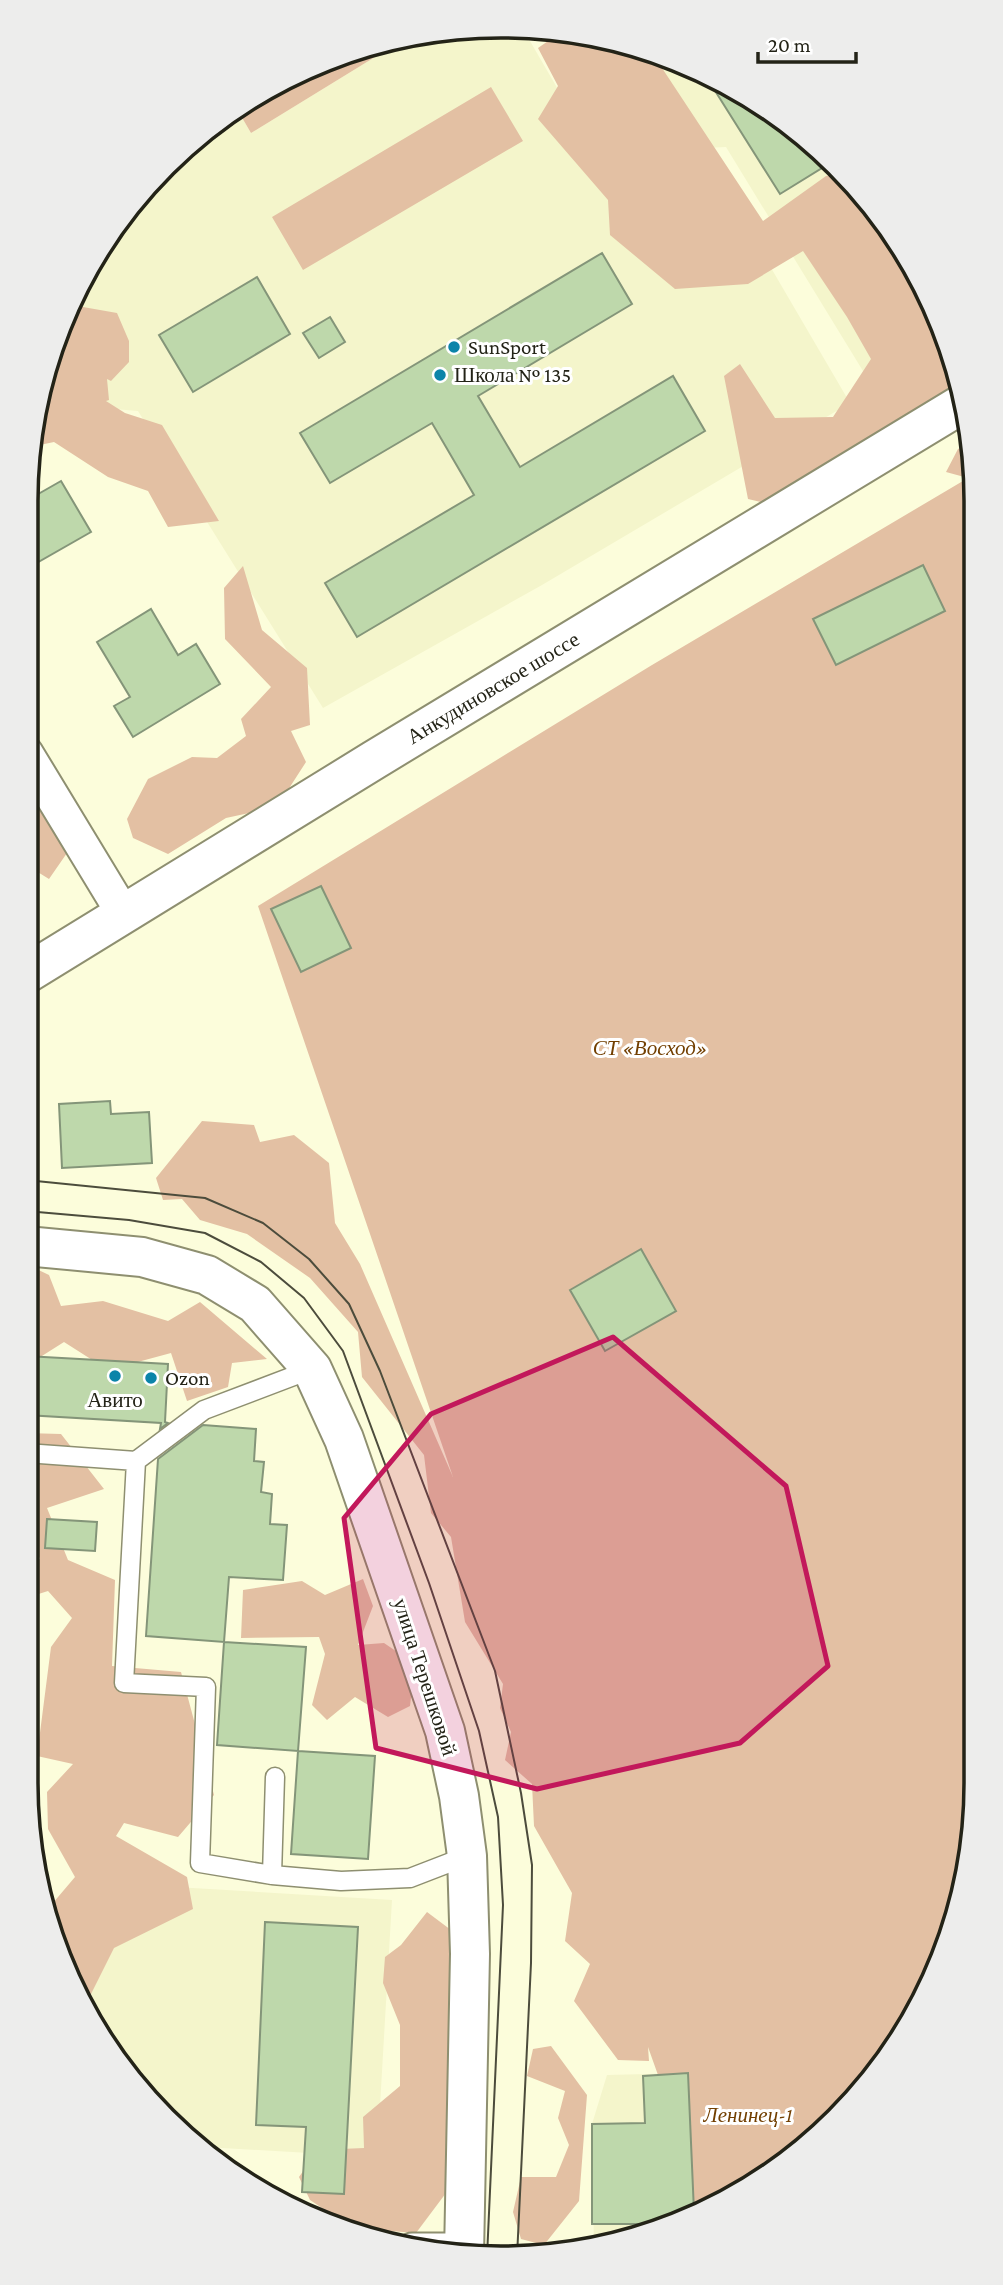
<svg xmlns="http://www.w3.org/2000/svg" width="1003" height="2285" font-family="'Crimson Pro',serif">
<style>
.built{fill:#f4f5cb}
.green{fill:#e3c0a3}
.building{fill:#bed8ab;stroke:#849579;stroke-width:2}
.lines{fill:none;stroke-linecap:round;stroke-linejoin:round}
.service-casing{stroke:#8e8f70;stroke-width:21}
.minor-casing{stroke:#8e8f70;stroke-width:37}
.tertiary-casing{stroke:#8e8f70;stroke-width:42}
.service{stroke:#fff;stroke-width:18}
.minor{stroke:#fff;stroke-width:33}
.tertiary{stroke:#fff;stroke-width:38}
.tram{stroke:#4c4c3c;stroke-width:2}
.marked{fill:#c2185b;fill-opacity:0.2;stroke:#c2185b;stroke-width:5;stroke-linejoin:round}
.poi-dot{fill:#0b84a9;stroke:#fff;stroke-width:2.5}
.labels{text-anchor:middle;dominant-baseline:central;stroke-width:6;stroke-linejoin:round;paint-order:stroke}
.poi-label{font-size:21px;fill:#232317;stroke:#fff;text-anchor:start}
.street-label{font-size:21px;fill:#232317;stroke:#fff}
.park-label{font-size:21px;font-style:italic;fill:#723f01;stroke:#fff}
.rim{fill:none;stroke:#232317;stroke-width:3.5}
</style>
<rect width="100%" height="100%" fill="#fcfddb"/>
<!-- built -->
<path class="built" d="M 471,27 L 523,29 L 603,167 L 705,155 L 850,403 L 542,585 L 323,708 L 138,411 L 103,408 L 37,438 L 52,348 L 90,264 L 144,188 L 212,124 L 237,109 L 251,133 L 406,38 Z
M 609,41 L 655,52 L 766,107 L 859,188 L 928,292 L 944,345 L 874,389 L 726,147 L 613,152 Z
M 108,1883 L 392,1900 L 377,2157 L 205,2147 L 144,2097 L 90,2021 L 71,1979 L 75,1904 Z
M 688,2073 L 694,2212 L 594,2250 L 592,2124 L 607,2075 Z"/>
<!-- green -->
<path class="green" d="M 564,30 L 627,45 L 662,68 L 763,221 L 826,176 L 843,174 L 859,188 L 928,292 L 956,385 L 769,504 L 748,499 L 724,376 L 740,364 L 775,418 L 833,417 L 871,359 L 847,317 L 803,251 L 748,284 L 675,289 L 610,235 L 608,200 L 538,119 L 558,86 L 538,48 Z
M 406,38 L 251,133 L 237,109 L 292,75 L 379,42 Z
M 491,87 L 523,141 L 303,270 L 272,217 Z
M 73,302 L 83,307 L 117,313 L 129,341 L 129,362 L 111,381 L 107,379 L 109,400 L 106,401 L 125,413 L 162,425 L 219,521 L 168,527 L 148,491 L 108,477 L 54,442 L 35,446 L 52,348 Z
M 973,442 L 977,1784 L 951,1937 L 913,2021 L 859,2097 L 739,2195 L 694,2212 L 688,2074 L 658,2075 L 648,2047 L 649,2061 L 618,2060 L 574,2001 L 590,1964 L 565,1941 L 572,1893 L 534,1826 L 532,1784 L 505,1760 L 511,1732 L 500,1708 L 503,1684 L 465,1622 L 451,1537 L 431,1513 L 424,1455 L 362,1377 L 358,1332 L 310,1278 L 247,1234 L 200,1220 L 182,1199 L 163,1200 L 156,1178 L 202,1121 L 254,1125 L 260,1142 L 294,1135 L 329,1163 L 335,1223 L 360,1264 L 453,1477 L 258,906 L 652,665 L 968,478 L 946,472 L 958,449 Z
M 243,566 L 262,630 L 307,668 L 310,725 L 291,731 L 306,762 L 277,807 L 226,818 L 168,854 L 133,838 L 127,819 L 148,779 L 192,757 L 217,758 L 246,736 L 241,719 L 271,687 L 225,639 L 224,588 Z
M 26,778 L 33,782 L 67,853 L 49,879 L 28,866 L 26,863 Z
M 26,1264 L 49,1275 L 61,1306 L 103,1301 L 168,1321 L 200,1302 L 267,1359 L 232,1363 L 228,1387 L 187,1401 L 171,1353 L 108,1370 L 64,1342 L 34,1361 L 26,1357 Z
M 26,1433 L 61,1434 L 104,1489 L 47,1508 L 68,1560 L 115,1580 L 112,1666 L 181,1672 L 214,1795 L 178,1837 L 124,1823 L 116,1836 L 187,1877 L 193,1909 L 114,1948 L 87,2002 L 92,2024 L 52,1937 L 47,1910 L 75,1877 L 48,1829 L 47,1792 L 73,1764 L 37,1756 L 51,1647 L 72,1618 L 48,1591 L 26,1598 L 26,1564 L 40,1559 L 26,1523 Z
M 363,1579 L 373,1606 L 358,1645 L 384,1643 L 415,1664 L 410,1706 L 388,1717 L 355,1697 L 327,1720 L 312,1705 L 325,1654 L 319,1637 L 241,1638 L 243,1590 L 302,1581 L 325,1595 Z
M 427,1912 L 467,1942 L 461,2173 L 416,2233 L 352,2228 L 310,2200 L 299,2177 L 318,2150 L 364,2148 L 363,2117 L 400,2086 L 400,2025 L 383,1983 L 385,1957 L 401,1945 Z
M 551,2046 L 587,2095 L 579,2201 L 544,2245 L 521,2239 L 513,2212 L 521,2177 L 556,2177 L 569,2145 L 558,2118 L 565,2091 L 527,2076 L 533,2049 Z"/>
<!-- building -->
<path class="building" d="M 707,78 L 766,107 L 830,163 L 780,194 Z
M 602,253 L 632,304 L 478,396 L 520,467 L 673,376 L 705,431 L 357,637 L 325,583 L 474,495 L 432,423 L 330,483 L 300,433 Z
M 257,277 L 290,334 L 193,392 L 159,335 Z
M 330,317 L 345,342 L 319,358 L 303,333 Z
M 61,481 L 91,532 L 26,569 L 26,501 Z
M 923,565 L 945,611 L 836,665 L 813,619 Z
M 151,609 L 178,655 L 196,644 L 220,684 L 133,737 L 114,706 L 130,697 L 97,642 Z
M 321,886 L 351,948 L 301,972 L 271,909 Z
M 110,1101 L 111,1114 L 149,1112 L 152,1163 L 62,1168 L 59,1104 Z
M 641,1249 L 676,1311 L 605,1351 L 570,1290 Z
M 26,1356 L 168,1364 L 165,1422 L 168,1423 L 160,1429 L 161,1423 L 26,1415 Z
M 203,1425 L 256,1429 L 254,1461 L 264,1462 L 261,1492 L 272,1494 L 270,1524 L 287,1525 L 283,1580 L 229,1577 L 224,1642 L 146,1636 L 158,1459 Z
M 47,1519 L 97,1522 L 95,1551 L 45,1548 Z
M 224,1642 L 306,1647 L 298,1751 L 217,1745 Z
M 298,1751 L 375,1756 L 368,1859 L 291,1854 Z
M 265,1922 L 358,1927 L 344,2194 L 302,2192 L 306,2127 L 256,2125 Z
M 688,2073 L 694,2212 L 661,2224 L 592,2224 L 592,2124 L 645,2123 L 643,2076 Z"/>
<g class="lines">
<!-- service casing -->
<g class="service-casing">
<path id="service" d="M 26,1453 L 136,1461 L 204,1410 L 312,1369
M 136,1461 L 124,1683 L 206,1687 L 200,1863 L 272,1875 L 341,1881 L 410,1878 L 467,1856
M 272,1875 L 275,1777"/>
</g>
<!-- minor casing -->
<g class="minor-casing">
<path id="minor" d="M 26,753 L 123,913
M 412,2250 L 465,2250"/>
</g>
<!-- tertiary casing -->
<g class="tertiary-casing">
<path id="tertiary" d="M 26,974 L 374,760 L 962,404
M 26,1246 L 142,1257 L 207,1275 L 255,1304 L 312,1369 L 344,1439 L 445,1731 L 459,1796 L 467,1856 L 470,1954 L 464,2255"/>
</g>
<!-- service -->
<use href="#service" class="service"/>
<!-- minor -->
<use href="#minor" class="minor"/>
<!-- tertiary -->
<use href="#tertiary" class="tertiary"/>
<!-- tram -->
<path class="tram" d="M 26,1180 L 205,1198 L 263,1223 L 309,1259 L 349,1304 L 380,1371 L 495,1671 L 521,1793 L 532,1865 L 531,1963 L 517,2257
M 26,1211 L 129,1220 L 205,1233 L 261,1262 L 304,1298 L 343,1351 L 429,1583 L 479,1731 L 498,1817 L 503,1905 L 487,2257"/>
</g>
<!-- marked area -->
<path class="marked" d="M 613,1337 L 786,1486 L 828,1666 L 740,1743 L 537,1789 L 376,1748 L 344,1518 L 431,1414 Z"/>
<!-- markers -->
<g class="poi-dot">
<circle cx="454" cy="347" r="7"/>
<circle cx="440" cy="375" r="7"/>
<circle cx="115" cy="1376" r="7"/>
<circle cx="151" cy="1378" r="7"/>
</g>
<g class="labels">
<!-- poi labels -->
<g class="poi-label">
<text x="468" y="347">SunSport</text>
<text x="454" y="375">Школа № 135</text>
<text x="165" y="1378">Ozon</text>
<text x="115" y="1400" text-anchor="middle">Авито</text>
</g>
<!-- street labels -->
<g class="street-label">
<text transform="translate(493 688) rotate(-31)">Анкудиновское шоссе</text>
<text transform="translate(425 1677) rotate(72)">улица Терешковой</text>
</g>
<!-- park labels -->
<g class="park-label">
<text x="650" y="1048">СТ «Восход»</text>
<text x="748" y="2115">Ленинец-1</text>
</g>
</g>
<!-- crop -->
<path d="M0 0H1003V2285H0ZM501 38H501A463 463 0 0 1 964 501V1783A463 463 0 0 1 501 2246H501A463 463 0 0 1 38 1783V501A463 463 0 0 1 501 38Z" fill="#ededec" fill-rule="evenodd"/>
<path class="rim" d="M501 38H501A463 463 0 0 1 964 501V1783A463 463 0 0 1 501 2246H501A463 463 0 0 1 38 1783V501A463 463 0 0 1 501 38Z"/>
<!-- scale -->
<path d="M758 52v10h98v-10" fill="none" stroke="#232317" stroke-width="3.5"/>
<text x="768" y="52" font-size="21" fill="#232317" stroke="#ffffff" stroke-width="5" paint-order="stroke">20 m</text>
</svg>
